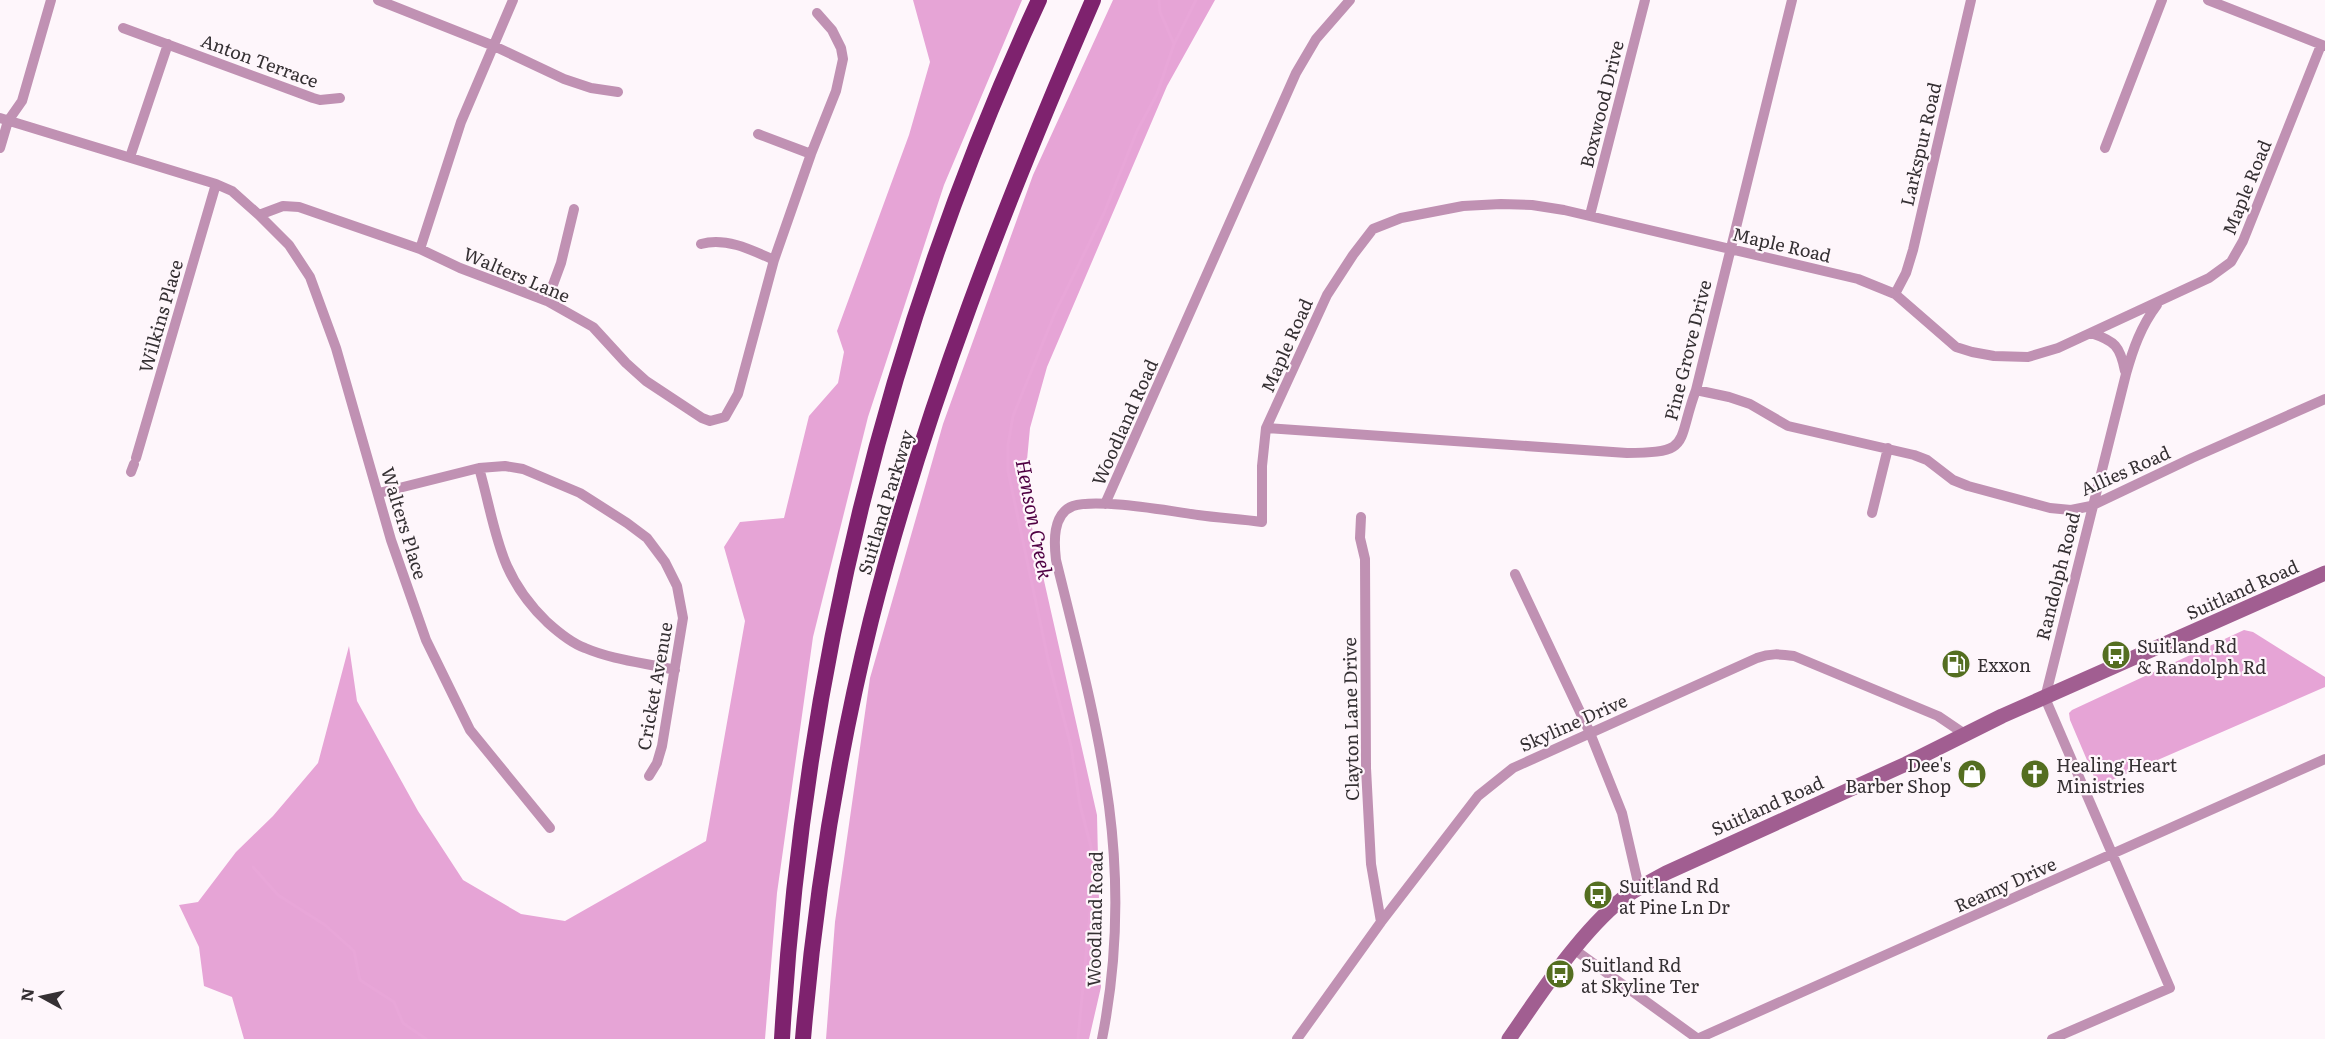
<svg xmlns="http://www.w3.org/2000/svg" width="2325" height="1039" font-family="Literata,serif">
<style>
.forest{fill:#e6a4d6}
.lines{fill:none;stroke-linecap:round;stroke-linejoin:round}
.stream{stroke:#e8a6d8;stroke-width:3}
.minor{stroke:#c091b3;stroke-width:10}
.secondary{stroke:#a15e91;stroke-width:15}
.trunk{stroke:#7e226e;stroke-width:16}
.labels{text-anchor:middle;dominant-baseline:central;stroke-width:4.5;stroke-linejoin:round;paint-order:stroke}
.street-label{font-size:18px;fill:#353033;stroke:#fef6fb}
.poi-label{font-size:18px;fill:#353033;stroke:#fef6fb;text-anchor:start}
.water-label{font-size:20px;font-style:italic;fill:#4f0043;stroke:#fef6fb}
</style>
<rect width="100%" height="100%" fill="#fef6fb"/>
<!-- forest -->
<path class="forest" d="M 913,0 L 1022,0 L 944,185 L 868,417 L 813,637 L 777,893 L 765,1039 L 244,1039 L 232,997 L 204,986 L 199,947 L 179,905 L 198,902 L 236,852 L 273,816 L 318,763 L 349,646 L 357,701 L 418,811 L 463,880 L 521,914 L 565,921 L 706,841 L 745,621 L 724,547 L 740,522 L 784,518 L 809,416 L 838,383 L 844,352 L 837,331 L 909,135 L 930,62 Z
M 1113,0 L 1215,0 L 1167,86 L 1047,367 L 1030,428 L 1024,492 L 1097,815 L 1101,987 L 1089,1039 L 826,1039 L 835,922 L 870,678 L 943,424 L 1033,175 Z
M 2244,630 L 2253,632 L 2325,677 L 2325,687 L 2098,786 L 2070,720 L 2069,713 L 2072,710 Z"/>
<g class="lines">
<!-- stream -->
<path class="stream" d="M 1159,0 L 1160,12 L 1174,44
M 253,867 L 278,895 L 325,925 L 354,951 L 360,980 L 394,1002 L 403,1023 L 426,1039
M 1078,1039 L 1092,892 L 1092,851 L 1080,805 L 1071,746 L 1048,659 L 1008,471 L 1008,445 L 1013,416 L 1055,313 L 1104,213 L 1137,131 L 1157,94 L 1174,44 L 1196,0"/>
<!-- minor -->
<path class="minor" d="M 378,0 L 494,46 L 564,79 L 591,88 L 618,92
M 2208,0 L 2325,46
M 123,28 L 313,98 L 320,100 L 340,98
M 0,118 L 216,184 L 232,191 L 259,215 L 289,245 L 310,277 L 336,348 L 391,540 L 426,640 L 470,730 L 550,828
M 758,134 L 811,154
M 0,148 L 8,121 L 22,101 L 51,0
M 2105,148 L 2162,0
M 130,157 L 168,44
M 259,215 L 283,206 L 299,207 L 420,249 L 460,268 L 547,301 L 593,327 L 626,363 L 646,381 L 702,418 L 710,421 L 725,417 L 738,394 L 774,260 L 811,154 L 836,91 L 843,59 L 841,48 L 832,30 L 817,13
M 1590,215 L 1645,0
M 701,244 C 726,237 752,250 774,260
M 420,249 L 461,122 L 513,0
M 1895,294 L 1906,273 L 1913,250 L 1971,0
M 547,301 L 561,263 L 574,209
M 2091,333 C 2115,341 2120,346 2125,371
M 1696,390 L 1729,397 L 1750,404 L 1788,426 L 1914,455 L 1927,460 L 1953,480 L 1968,486 L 2050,508 L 2071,510 L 2091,506 L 2192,458 L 2325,399
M 1266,428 L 1627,453 C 1693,453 1676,443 1696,390 L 1792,0
M 136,458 L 216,184
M 479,468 C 497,531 497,574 547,622 C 558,632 571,643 585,648 C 613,660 646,663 675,670
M 131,472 L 134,464
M 379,493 L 479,468 L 505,466 L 523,469 L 580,493 L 627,523 L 647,538 L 665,562 L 677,586 L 683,618 L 662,746 L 657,763 L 649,776
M 1105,504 L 1296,73 L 1316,39 L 1350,0
M 1872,513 L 1888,448
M 1361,517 L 1360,538 L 1365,559 L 1366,768 L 1371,864 L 1381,922
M 1515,574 L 1590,733 L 1622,813 L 1639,887
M 1575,950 L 1698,1039
M 1102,1039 C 1117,964 1119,883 1109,806 C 1098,724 1076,641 1056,560 C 1054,543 1052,514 1073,506 C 1097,498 1169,511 1198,515 C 1219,518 1241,519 1262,522 L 1262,466 L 1266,428 L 1327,295 L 1353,255 L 1373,229 L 1401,218 L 1463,206 L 1501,204 L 1532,205 L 1564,210 L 1858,279 L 1895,294 L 1956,347 L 1972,352 L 1994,356 L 2028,357 L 2058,348 L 2209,278 L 2231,262 L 2243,241 L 2321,45
M 1297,1039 L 1381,922 L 1478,796 L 1513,768 L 1757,658 C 1770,653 1780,654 1794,656 L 1938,716 L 1966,735
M 1697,1039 L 2325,759
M 2052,1039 L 2170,988 L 2045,698 L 2126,374 C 2133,349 2141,326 2157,305"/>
<!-- secondary -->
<path class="secondary" d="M 1509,1039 C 1541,993 1579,934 1622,899 C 1636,889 1651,881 1666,873 L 1906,764 L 2002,716 L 2325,573"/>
<!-- trunk -->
<path class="trunk" d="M 782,1039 C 803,678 887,328 1039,0
M 803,1039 C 815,898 837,758 871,620 C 925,407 1006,201 1093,0"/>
</g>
<!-- icons -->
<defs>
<g id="bus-disc" transform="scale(1.5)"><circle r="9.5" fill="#546e20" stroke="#fef6fb"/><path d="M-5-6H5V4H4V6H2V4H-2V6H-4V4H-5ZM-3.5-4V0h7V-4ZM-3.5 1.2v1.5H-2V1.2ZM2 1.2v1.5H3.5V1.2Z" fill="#fff"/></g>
<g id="fuel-disc" transform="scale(1.5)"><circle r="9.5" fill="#546e20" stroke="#fef6fb"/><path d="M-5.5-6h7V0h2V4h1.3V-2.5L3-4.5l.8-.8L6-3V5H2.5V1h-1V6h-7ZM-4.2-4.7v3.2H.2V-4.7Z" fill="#fff"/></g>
<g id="shop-disc" transform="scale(1.5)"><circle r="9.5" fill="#546e20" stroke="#fef6fb"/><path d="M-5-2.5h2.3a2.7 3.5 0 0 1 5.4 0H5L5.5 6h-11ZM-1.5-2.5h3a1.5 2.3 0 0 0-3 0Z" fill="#fff"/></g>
<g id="church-disc" transform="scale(1.5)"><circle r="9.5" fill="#546e20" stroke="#fef6fb"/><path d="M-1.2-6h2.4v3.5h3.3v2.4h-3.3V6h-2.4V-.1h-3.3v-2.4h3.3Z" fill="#fff"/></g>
</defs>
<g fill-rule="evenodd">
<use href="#bus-disc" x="2116" y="655"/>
<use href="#fuel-disc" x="1956" y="664"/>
<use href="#shop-disc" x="1972" y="774"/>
<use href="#church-disc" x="2035" y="774"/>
<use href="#bus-disc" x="1598" y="895"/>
<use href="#bus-disc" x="1560" y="974"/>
</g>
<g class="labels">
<!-- street labels -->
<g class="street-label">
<text transform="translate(260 60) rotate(20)">Anton Terrace</text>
<text transform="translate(1601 104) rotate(-76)">Boxwood Drive</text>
<text transform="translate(1920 144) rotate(-77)">Larkspur Road</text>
<text transform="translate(2246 187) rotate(-68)">Maple Road</text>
<text transform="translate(1782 244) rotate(13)">Maple Road</text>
<text transform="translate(517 274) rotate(23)">Walters Lane</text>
<text transform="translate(160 316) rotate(-74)">Wilkins Place</text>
<text transform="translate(1286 345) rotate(-66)">Maple Road</text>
<text transform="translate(1687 350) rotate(-76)">Pine Grove Drive</text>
<text transform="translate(1124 422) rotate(-66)">Woodland Road</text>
<text transform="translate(2125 470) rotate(-24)">Allies Road</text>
<text transform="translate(885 502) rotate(-73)">Suitland Parkway</text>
<text transform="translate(405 523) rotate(73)">Walters Place</text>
<text transform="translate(2057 576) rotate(-76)">Randolph Road</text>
<text transform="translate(2242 589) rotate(-24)">Suitland Road</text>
<text transform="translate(654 686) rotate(-80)">Cricket Avenue</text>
<text transform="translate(1350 719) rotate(-91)">Clayton Lane Drive</text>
<text transform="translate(1573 722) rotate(-24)">Skyline Drive</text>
<text transform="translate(1767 805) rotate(-24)">Suitland Road</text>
<text transform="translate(2005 884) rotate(-24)">Reamy Drive</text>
<text transform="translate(1094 919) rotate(-89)">Woodland Road</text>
</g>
<!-- poi labels -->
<g class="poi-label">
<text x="2137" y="645">Suitland Rd<tspan x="2137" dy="21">&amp; Randolph Rd</tspan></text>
<text x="1977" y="664">Exxon</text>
<text x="1951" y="764" text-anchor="end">Dee's<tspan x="1951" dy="21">Barber Shop</tspan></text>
<text x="2056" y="764">Healing Heart<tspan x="2056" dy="21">Ministries</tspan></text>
<text x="1619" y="885">Suitland Rd<tspan x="1619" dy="21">at Pine Ln Dr</tspan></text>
<text x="1581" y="964">Suitland Rd<tspan x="1581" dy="21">at Skyline Ter</tspan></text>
</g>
<!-- water labels -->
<g class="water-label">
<text transform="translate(1036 519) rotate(79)">Henson Creek</text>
</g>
</g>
<!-- north arrow -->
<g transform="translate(42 997) rotate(278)" stroke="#fef6fb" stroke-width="4.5" paint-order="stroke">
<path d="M0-4.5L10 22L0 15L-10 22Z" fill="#353033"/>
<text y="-9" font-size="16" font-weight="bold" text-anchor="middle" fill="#353033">N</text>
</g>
</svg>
